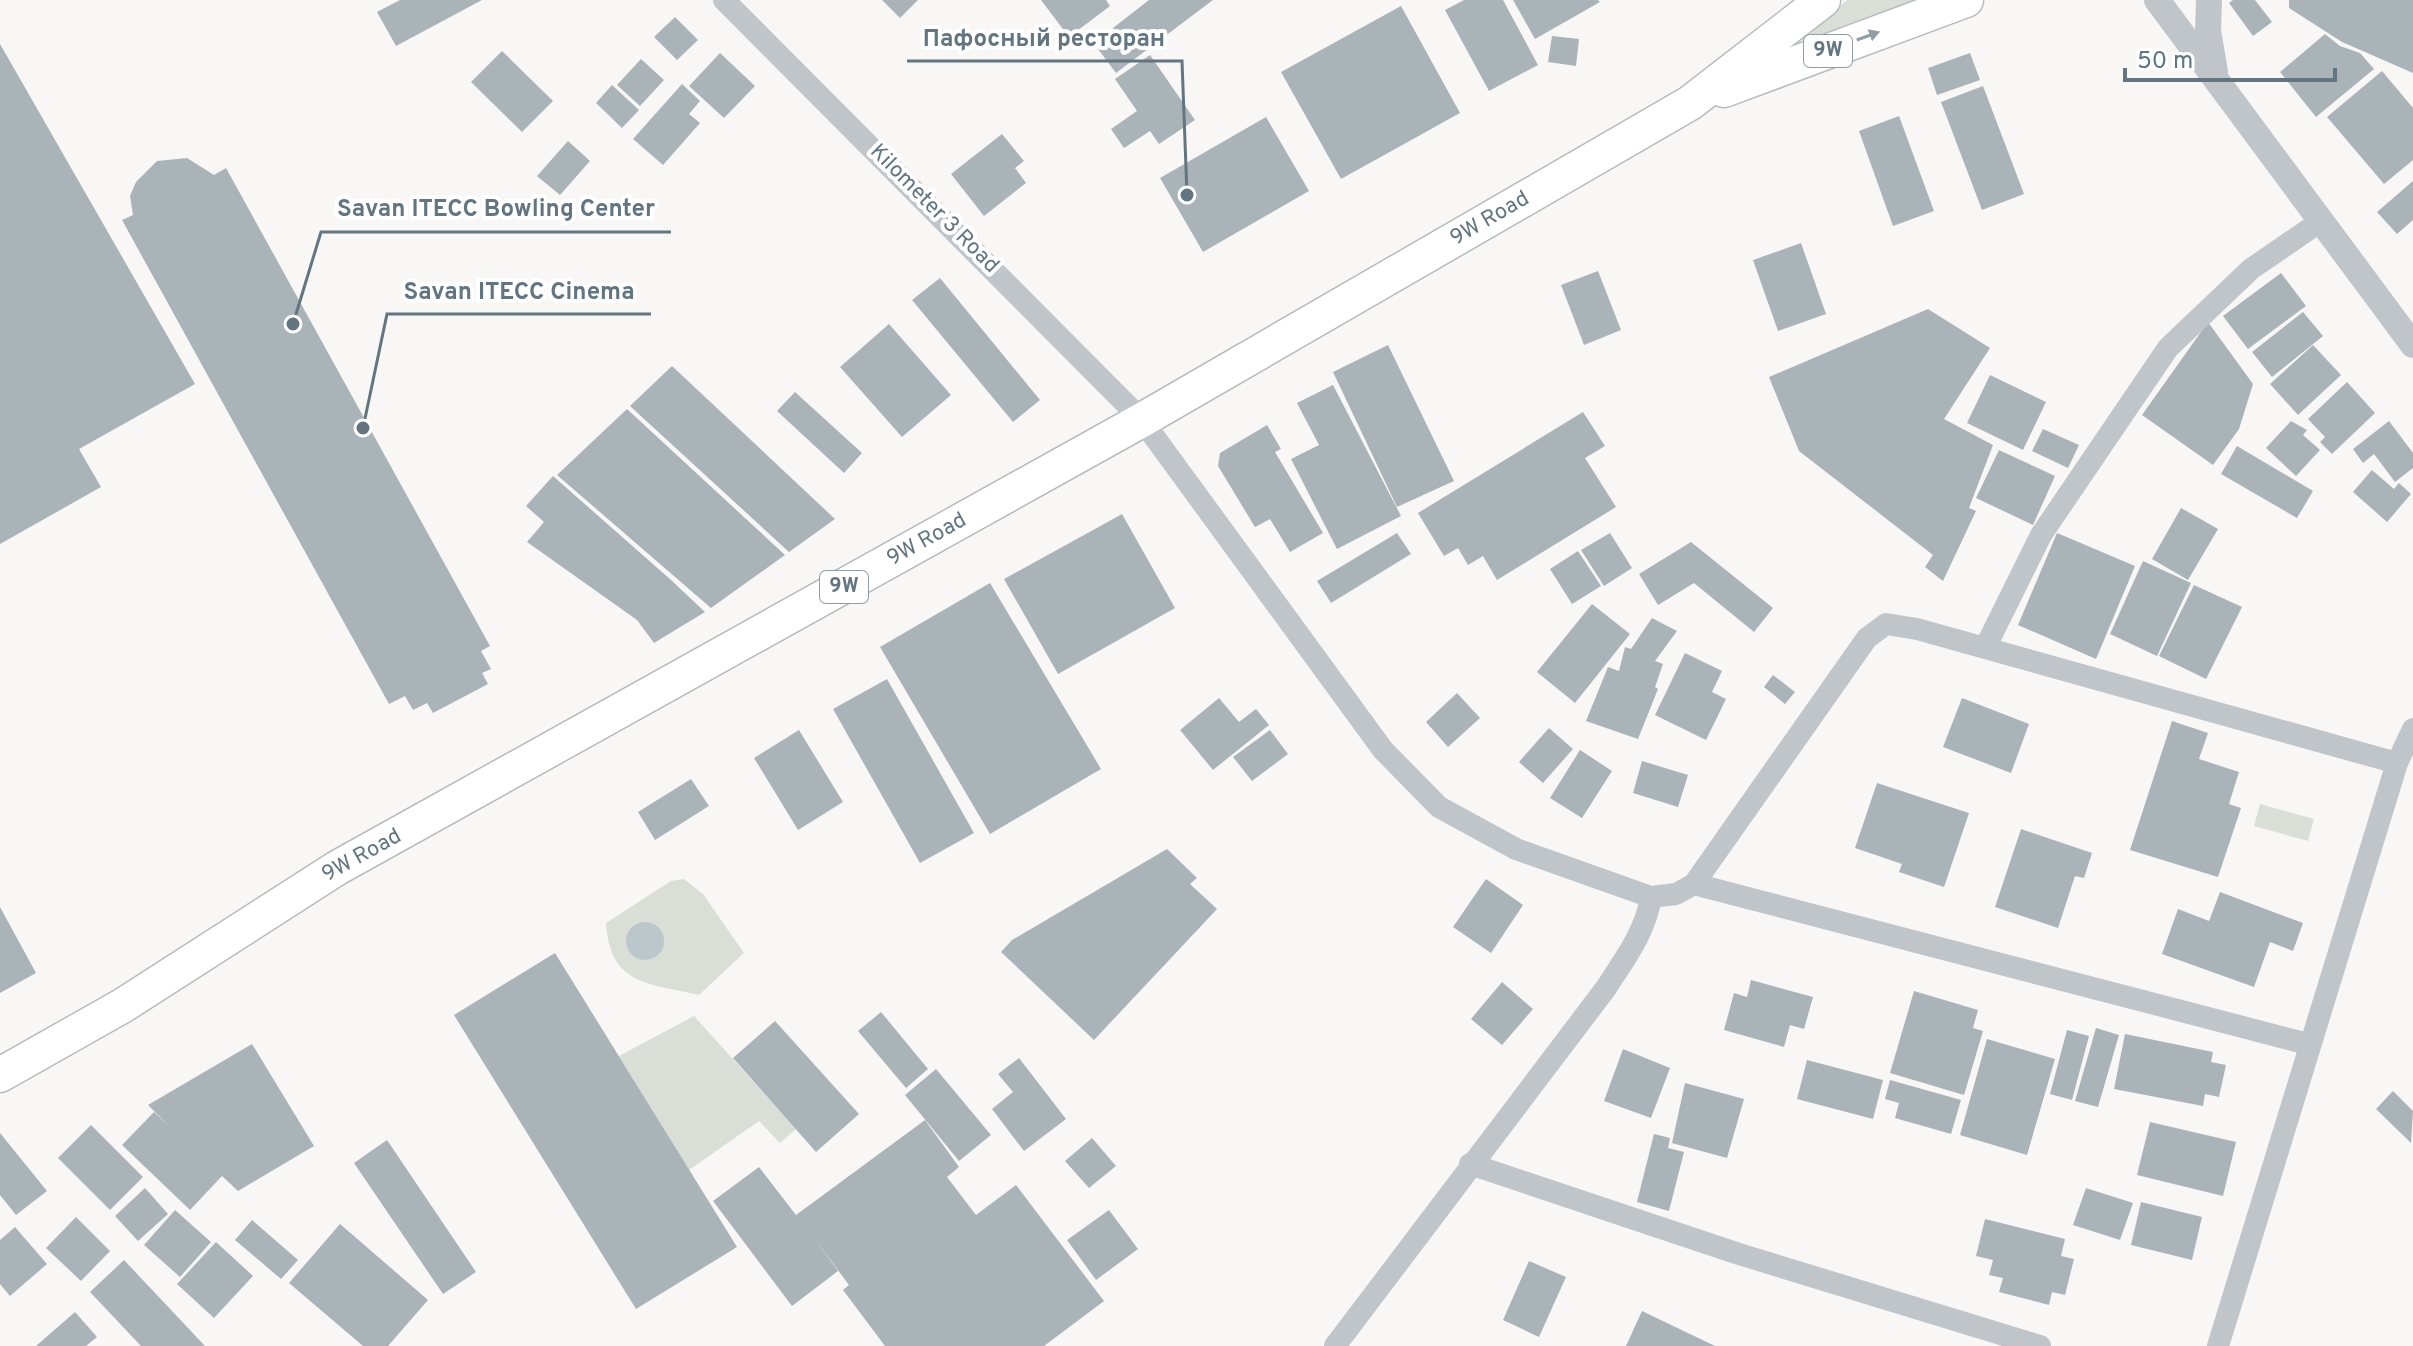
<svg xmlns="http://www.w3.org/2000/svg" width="2413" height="1346" font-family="Overpass,sans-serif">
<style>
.green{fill:#d9dfd6}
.water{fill:#bbc7cb}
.building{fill:#a9b3b8}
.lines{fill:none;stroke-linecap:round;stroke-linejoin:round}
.primary-casing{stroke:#b6bbbe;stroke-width:37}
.minor{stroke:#c0c5c9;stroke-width:22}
.tertiary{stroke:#c0c5c9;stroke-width:26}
.primary{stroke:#fff;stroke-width:34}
.oneway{fill:#919ea6}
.labels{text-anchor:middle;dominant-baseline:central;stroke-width:8;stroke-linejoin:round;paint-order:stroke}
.shield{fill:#fff;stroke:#919ea6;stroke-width:2}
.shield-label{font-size:20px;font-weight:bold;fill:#627580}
.street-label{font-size:22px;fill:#627580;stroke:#fff}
.leader{fill:none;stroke:#627580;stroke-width:3}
.callout-dot{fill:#627580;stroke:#fff;stroke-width:3}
.callout-label{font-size:24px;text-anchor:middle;font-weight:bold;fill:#627580;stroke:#fff;stroke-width:8;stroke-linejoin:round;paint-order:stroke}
</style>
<rect width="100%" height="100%" fill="#f8f7f5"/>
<!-- green -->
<path class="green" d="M 1847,0 L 1914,0 L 1797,48 L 1797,46 Z
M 2260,804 L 2314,819 L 2308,841 L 2254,826 Z
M 684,879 L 703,894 L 744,953 L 699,995 C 649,983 610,986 606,923 L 671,881 Z
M 694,1016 L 796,1129 L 780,1143 L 759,1121 L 689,1170 L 619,1056 Z"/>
<!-- water -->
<path class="water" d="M626 941a19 19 0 1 1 38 0a19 19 0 1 1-38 0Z"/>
<!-- building -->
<path class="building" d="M 400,0 L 482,0 L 396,46 L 377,12 Z
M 882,0 L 918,0 L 900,18 Z
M 1041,0 L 1106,0 L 1110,6 L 1069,37 Z
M 1149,0 L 1213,0 L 1116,73 L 1098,49 L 1117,34 L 1113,28 Z
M 1464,0 L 1503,0 L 1538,65 L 1489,91 L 1445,10 Z
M 1513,0 L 1598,0 L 1600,2 L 1535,39 Z
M 2233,0 L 2255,0 L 2272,22 L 2253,36 L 2229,3 Z
M 2289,0 L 2413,0 L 2413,73 L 2342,42 L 2289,8 Z
M 1401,6 L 1460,113 L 1341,179 L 1281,72 Z
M 675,17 L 698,40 L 677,60 L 654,37 Z
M 2325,34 L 2340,46 L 2360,53 L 2374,69 L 2316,117 L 2280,72 Z
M 1552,36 L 1579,39 L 1576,66 L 1548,62 Z
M 0,44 L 195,384 L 79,449 L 101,487 L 0,544 Z
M 502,51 L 553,101 L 522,132 L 471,82 Z
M 720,53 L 755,86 L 724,118 L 689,86 Z
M 1970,53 L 1980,80 L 1937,95 L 1928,68 Z
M 1150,55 L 1195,120 L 1159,144 L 1150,131 L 1124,148 L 1111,129 L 1137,111 L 1115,79 Z
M 641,59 L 664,80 L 640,106 L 617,85 Z
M 2382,71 L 2413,108 L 2413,160 L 2384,184 L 2327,117 Z
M 682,84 L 700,101 L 689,114 L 700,123 L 663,165 L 633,139 Z
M 612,85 L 639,110 L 622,128 L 596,103 Z
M 1983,86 L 2024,194 L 1982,210 L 1941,102 Z
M 1899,116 L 1934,211 L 1893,226 L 1859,131 Z
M 1266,117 L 1309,191 L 1203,252 L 1160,178 Z
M 1002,134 L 1024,161 L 1015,168 L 1026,183 L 984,216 L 951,174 Z
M 568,141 L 590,161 L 560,195 L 537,176 Z
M 187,158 L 214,175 L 226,168 L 490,646 L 481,651 L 491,669 L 482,673 L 488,684 L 433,713 L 427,703 L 413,710 L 405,696 L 389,704 L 122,220 L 133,215 L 130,196 L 136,182 L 157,161 Z
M 2413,181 L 2413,220 L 2397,234 L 2377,212 Z
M 1801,243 L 1826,314 L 1778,331 L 1753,260 Z
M 1598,271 L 1621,330 L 1584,345 L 1561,285 Z
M 2281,273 L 2306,306 L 2248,349 L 2223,316 Z
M 940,278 L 1040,400 L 1013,422 L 912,300 Z
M 1928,309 L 1990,348 L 1944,419 L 1993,445 L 1969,508 L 1976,511 L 1943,581 L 1925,567 L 1933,555 L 1799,451 L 1769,377 Z
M 2303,312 L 2323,336 L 2272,377 L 2252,352 Z
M 2208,322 L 2253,384 L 2239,429 L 2213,465 L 2142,415 Z
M 889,324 L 951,395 L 902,437 L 840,367 Z
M 1388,345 L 1454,481 L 1397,507 L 1333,372 Z
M 2313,345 L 2341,375 L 2298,415 L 2270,384 Z
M 672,366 L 835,519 L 789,552 L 630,406 Z
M 1990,375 L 2046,402 L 2023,450 L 1967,423 Z
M 2347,382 L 2375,413 L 2332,454 L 2320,442 L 2325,437 L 2308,419 Z
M 1333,385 L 1401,516 L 1337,549 L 1291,459 L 1319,445 L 1297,403 Z
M 795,392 L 862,453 L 844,473 L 777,411 Z
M 627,409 L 785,555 L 711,608 L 557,475 Z
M 1583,412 L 1605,446 L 1585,458 L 1616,507 L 1497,580 L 1483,556 L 1468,565 L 1458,548 L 1444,556 L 1418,513 Z
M 2291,421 L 2307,430 L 2303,435 L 2320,450 L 2296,476 L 2266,448 Z
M 2389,421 L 2413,453 L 2413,468 L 2395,482 L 2374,454 L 2363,463 L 2353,449 Z
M 1267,425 L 1281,449 L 1275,452 L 1323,533 L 1290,552 L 1270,519 L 1255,527 L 1218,466 L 1220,453 Z
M 2043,429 L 2079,445 L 2068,468 L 2032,451 Z
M 2237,446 L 2313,491 L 2297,518 L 2221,474 Z
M 1999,450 L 2055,476 L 2033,525 L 1976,498 Z
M 2372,470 L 2394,489 L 2399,483 L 2411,494 L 2387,522 L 2353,492 Z
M 553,476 L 671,580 L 705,612 L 654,643 L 637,620 L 527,542 L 544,522 L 526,506 Z
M 2181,508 L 2218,529 L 2188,580 L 2152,559 Z
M 1122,514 L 1175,608 L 1058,674 L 1004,579 Z
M 1397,533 L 1411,554 L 1331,603 L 1317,581 Z
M 1610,533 L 1632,568 L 1604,586 L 1581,550 Z
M 2057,533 L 2135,566 L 2096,659 L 2018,625 Z
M 1691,542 L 1773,608 L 1754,632 L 1694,583 L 1658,605 L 1639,574 Z
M 1578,551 L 1601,586 L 1572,604 L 1550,569 Z
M 2143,561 L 2191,583 L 2157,656 L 2110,634 Z
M 990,583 L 1101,769 L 990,834 L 880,647 Z
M 2194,585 L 2242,607 L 2206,679 L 2159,656 Z
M 1592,604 L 1630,634 L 1575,703 L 1537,672 Z
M 1652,618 L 1677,631 L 1655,661 L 1663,664 L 1655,687 L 1658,689 L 1638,739 L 1586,721 L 1608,667 L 1619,671 L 1625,647 L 1631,649 Z
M 1685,653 L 1722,671 L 1712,692 L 1726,699 L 1706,740 L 1655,715 Z
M 1773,675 L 1795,692 L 1785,704 L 1764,687 Z
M 887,679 L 974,833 L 920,863 L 833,709 Z
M 1457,693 L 1480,718 L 1448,747 L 1426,722 Z
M 1219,698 L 1239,722 L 1256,709 L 1269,725 L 1213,770 L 1180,730 Z
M 1962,698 L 2029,724 L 2011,773 L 1943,747 Z
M 2172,721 L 2208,733 L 2199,759 L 2239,772 L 2229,804 L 2241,808 L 2218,877 L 2130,850 Z
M 1549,728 L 1573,749 L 1543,783 L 1519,762 Z
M 799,730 L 843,802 L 798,830 L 754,758 Z
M 1270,730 L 1288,754 L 1252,781 L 1233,757 Z
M 1580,750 L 1612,771 L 1582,818 L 1550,798 Z
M 1642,761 L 1688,775 L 1678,807 L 1633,793 Z
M 691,779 L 709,806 L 655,840 L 638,812 Z
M 1877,783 L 1969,813 L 1944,887 L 1899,872 L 1902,864 L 1855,848 Z
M 2021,829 L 2092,853 L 2084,878 L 2075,876 L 2058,928 L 1995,907 Z
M 1167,849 L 1197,878 L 1190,884 L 1217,909 L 1094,1040 L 1001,952 L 1012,940 Z
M 1486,879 L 1523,905 L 1491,953 L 1453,927 Z
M 2220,892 L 2303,923 L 2293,951 L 2270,942 L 2254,987 L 2162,954 L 2178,909 L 2209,921 Z
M 0,907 L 36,973 L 0,993 Z
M 555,953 L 737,1247 L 636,1309 L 454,1015 Z
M 1751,980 L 1813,997 L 1804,1029 L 1790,1025 L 1784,1047 L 1724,1030 L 1734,993 L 1747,997 Z
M 1502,982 L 1533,1009 L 1502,1045 L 1471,1019 Z
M 1914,991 L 1978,1010 L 1973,1028 L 1983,1031 L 1964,1095 L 1890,1073 Z
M 881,1012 L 928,1069 L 906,1088 L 858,1031 Z
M 775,1021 L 859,1114 L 816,1152 L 733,1058 Z
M 2096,1028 L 2119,1035 L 2098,1107 L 2075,1101 Z
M 2067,1030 L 2089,1036 L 2072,1100 L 2050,1094 Z
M 2125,1034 L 2213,1052 L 2211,1062 L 2226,1065 L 2219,1097 L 2205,1094 L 2203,1106 L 2114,1089 Z
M 1987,1039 L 2055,1059 L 2027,1155 L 1960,1135 Z
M 252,1044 L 314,1146 L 238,1191 L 222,1176 L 190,1210 L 122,1145 L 154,1112 L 171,1128 L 148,1105 Z
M 1623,1049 L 1670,1068 L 1651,1118 L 1604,1101 Z
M 1019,1058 L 1066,1119 L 1024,1151 L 992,1109 L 1013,1092 L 998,1074 Z
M 1807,1060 L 1883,1080 L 1873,1119 L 1797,1099 Z
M 936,1069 L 991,1135 L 959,1161 L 905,1095 Z
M 1890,1080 L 1961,1100 L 1951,1134 L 1895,1118 L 1899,1103 L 1885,1099 Z
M 1685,1083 L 1744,1099 L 1727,1158 L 1672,1143 Z
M 2393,1091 L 2413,1111 L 2411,1143 L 2376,1109 Z
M 925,1120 L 959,1167 L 947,1177 L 976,1215 L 1016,1185 L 1104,1301 L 1044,1346 L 885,1346 L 843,1290 L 849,1285 L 811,1234 L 838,1271 L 792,1306 L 713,1201 L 759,1167 L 796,1215 Z
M 2150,1122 L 2236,1142 L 2223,1196 L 2137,1175 Z
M 91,1125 L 143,1177 L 110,1210 L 58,1158 Z
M 0,1133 L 47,1191 L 16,1215 L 0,1195 Z
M 1654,1134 L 1670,1138 L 1668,1148 L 1684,1152 L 1669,1211 L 1637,1202 Z
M 1092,1138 L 1116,1166 L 1089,1188 L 1065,1161 Z
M 387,1140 L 476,1272 L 443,1294 L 354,1163 Z
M 145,1188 L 168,1214 L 138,1241 L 115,1216 Z
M 2086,1188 L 2133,1203 L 2120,1240 L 2073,1225 Z
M 2141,1202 L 2202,1217 L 2192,1260 L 2131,1245 Z
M 175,1210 L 211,1242 L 180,1277 L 144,1245 Z
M 1109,1210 L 1138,1249 L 1096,1280 L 1067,1240 Z
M 76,1217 L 110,1251 L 81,1281 L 46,1248 Z
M 1985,1219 L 2065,1239 L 2061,1256 L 2074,1259 L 2065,1295 L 2052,1292 L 2049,1305 L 1999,1292 L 2003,1278 L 1989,1275 L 1993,1260 L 1976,1256 Z
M 252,1220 L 298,1260 L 281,1279 L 235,1240 Z
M 340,1224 L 428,1300 L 388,1346 L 363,1346 L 289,1283 Z
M 15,1227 L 47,1264 L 10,1296 L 0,1284 L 0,1240 Z
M 216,1242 L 253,1276 L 214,1318 L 177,1284 Z
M 124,1260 L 205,1346 L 141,1346 L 90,1292 Z
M 1529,1261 L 1566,1277 L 1539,1337 L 1503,1320 Z
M 1642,1311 L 1715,1346 L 1626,1346 Z
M 75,1312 L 97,1337 L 86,1346 L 36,1346 Z"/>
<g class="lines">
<!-- primary casing -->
<g class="primary-casing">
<path id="primary" d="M 1724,90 L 1966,0
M 0,1075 L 122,1006 L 337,868 L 1142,420 L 1690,103 L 1823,0"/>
</g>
<!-- minor -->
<path class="minor" d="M 724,0 L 1142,420 L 1383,750 L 1439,807 L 1516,849 L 1651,897
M 1985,648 L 2041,535 L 2168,348 L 2251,269 L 2321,221
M 1694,884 L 2308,1044
M 1470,1164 L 1739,1254 L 2040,1346
M 1335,1346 L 1606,988 C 1624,960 1646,931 1651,897 L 1676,894 L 1694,884 L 1867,638 L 1886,624 L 1917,629 L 2397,763
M 2218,1346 L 2397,763 L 2413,729"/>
<!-- tertiary -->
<path class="tertiary" d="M 2157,0 L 2413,345
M 2209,0 L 2208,31 L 2215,72"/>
<!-- primary -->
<use href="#primary" class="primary"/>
</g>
<!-- one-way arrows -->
<defs><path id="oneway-solid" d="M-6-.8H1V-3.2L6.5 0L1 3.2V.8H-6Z" transform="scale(2)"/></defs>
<use class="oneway" href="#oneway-solid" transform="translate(1868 36) rotate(-20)"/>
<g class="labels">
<!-- shield labels -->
<g class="shield">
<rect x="1804" y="35" width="48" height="32" rx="6"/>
<rect x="820" y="571" width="48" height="32" rx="6"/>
</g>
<g class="shield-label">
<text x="1828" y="51">9W</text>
<text x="844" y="587">9W</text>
</g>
<!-- street labels -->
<g class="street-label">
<text transform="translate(934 209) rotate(45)">Kilometer 3 Road</text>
<text transform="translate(1490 219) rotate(-30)">9W Road</text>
<text transform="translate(927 540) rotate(-29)">9W Road</text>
<text transform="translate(362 856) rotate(-29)">9W Road</text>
</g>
</g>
<!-- callouts -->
<path class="leader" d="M1187 195L1182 61H907M293 324L321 232H671M363 428L387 314H651"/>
<g class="callout-dot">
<circle cx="1187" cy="195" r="8"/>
<circle cx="293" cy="324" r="8"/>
<circle cx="363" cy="428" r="8"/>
</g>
<g class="callout-label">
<text x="1044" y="46">Пафосный ресторан</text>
<text x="496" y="216">Savan ITECC Bowling Center</text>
<text x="519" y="299">Savan ITECC Cinema</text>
</g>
<!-- scale -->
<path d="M2125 68v12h210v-12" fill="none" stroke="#627580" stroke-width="4"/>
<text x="2137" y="68" font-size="24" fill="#627580" stroke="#ffffff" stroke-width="6" paint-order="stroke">50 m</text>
</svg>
